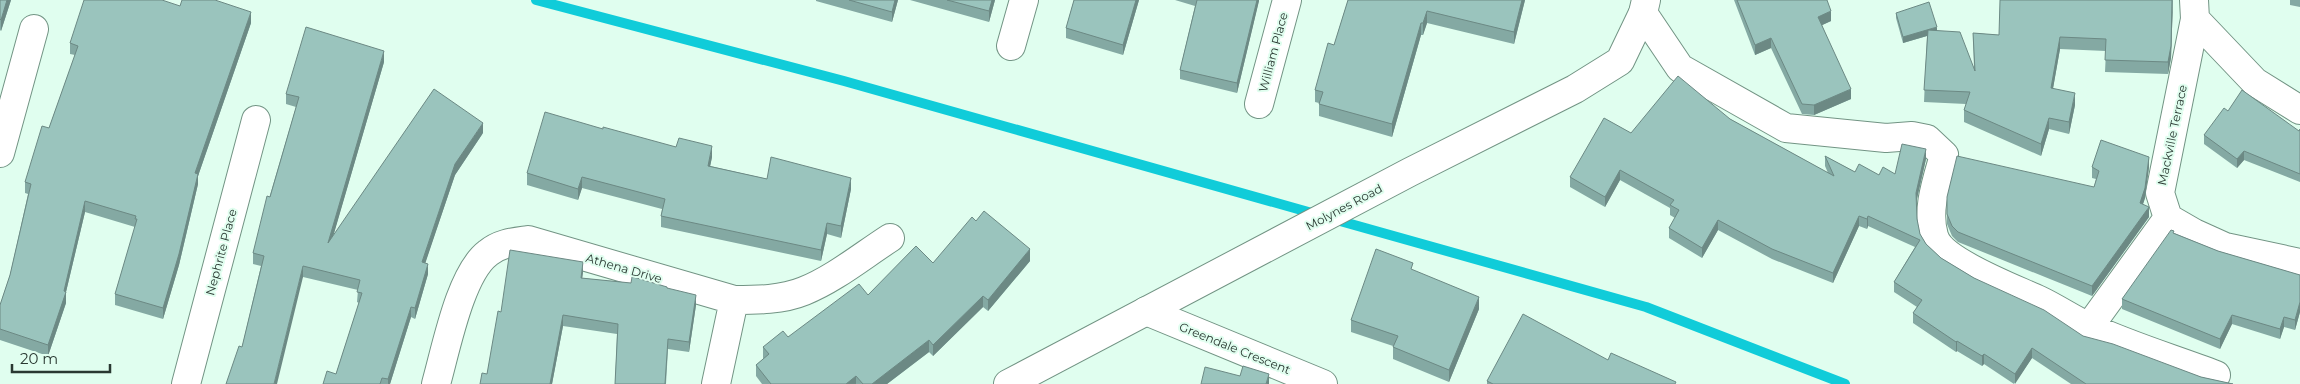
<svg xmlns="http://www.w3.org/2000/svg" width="2300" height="384" font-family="Montserrat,sans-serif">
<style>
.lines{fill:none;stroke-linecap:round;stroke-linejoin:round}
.stream{stroke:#10ccd9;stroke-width:10}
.street-casing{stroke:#729484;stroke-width:30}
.secondary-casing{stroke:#729484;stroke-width:30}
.street{stroke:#fff;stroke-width:28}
.secondary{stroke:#fff;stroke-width:28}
.wall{fill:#84a9a3}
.shaded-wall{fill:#6c8984}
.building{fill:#9ac4bd;stroke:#6c8984}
.labels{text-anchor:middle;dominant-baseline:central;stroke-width:4;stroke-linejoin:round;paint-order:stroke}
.street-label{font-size:12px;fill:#293831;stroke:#e0feef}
</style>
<rect width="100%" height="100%" fill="#e0feef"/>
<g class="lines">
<!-- stream -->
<path class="stream" d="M 536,0 L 844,81 L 1319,215
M 1333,219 L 1646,307 L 1845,384"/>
<!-- street casing -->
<g class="street-casing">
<path id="street" d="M 2194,0 L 2195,19 L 2160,193 L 2168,218 L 2194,233 L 2225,247 L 2300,263
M 1643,13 L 1680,68 L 1786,128 L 1886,138 L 1912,136 L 1927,139 L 1944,155 C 1937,180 1926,210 1934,236 C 1941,262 2016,289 2039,300 C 2056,308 2072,319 2089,327 C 2130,346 2174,359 2216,375
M 2195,19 L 2255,82 L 2300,110
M 1011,46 L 1024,0
M 1259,104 L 1287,0
M 0,153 L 34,29
M 1146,311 L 1323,384
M 2089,327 L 2168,218
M 186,384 L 256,120
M 436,384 C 446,349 460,274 488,253 C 500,243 514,242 528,240 L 734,300 C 757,300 782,300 804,291 C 834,279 862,256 890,238
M 716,384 L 734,300"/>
</g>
<!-- secondary casing -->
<g class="secondary-casing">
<path id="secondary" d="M 1008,384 L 1410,172 L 1575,89 L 1620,61 L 1643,13 L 1646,0"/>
</g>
<!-- street -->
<use href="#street" class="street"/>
<!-- secondary -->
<use href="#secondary" class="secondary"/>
</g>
<!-- wall -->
<path class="wall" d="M 0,0 L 11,0 L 1,31 L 0,30 Z
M 816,0 L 898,0 L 892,22 L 816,1 Z
M 910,0 L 995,0 L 989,22 Z
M 1074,0 L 1139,0 L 1123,55 L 1066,38 L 1066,28 Z
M 1175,0 L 1259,0 L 1237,93 L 1180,79 L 1180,70 L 1195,6 Z
M 1348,0 L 1525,0 L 1514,44 L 1427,23 L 1423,35 L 1421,35 L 1392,137 L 1319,116 L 1319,103 L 1315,102 L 1315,90 L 1334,45 Z
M 1734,0 L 1827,0 L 1831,21 L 1822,25 L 1851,99 L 1814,115 L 1802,114 L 1771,48 L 1755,55 Z
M 2173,0 L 2171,58 L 2168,74 L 2105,72 L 2106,51 L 2060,49 L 2053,88 L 2075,105 L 2069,134 L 2049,129 L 2041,156 L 1964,122 L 1964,110 L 1966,104 L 1924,102 L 1927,36 L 1903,43 L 1896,18 L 1896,13 L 1937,31 L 1974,69 L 1973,33 L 1999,35 Z
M 2290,0 L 2300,0 L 2300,7 L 2290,5 Z
M 180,6 L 251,23 L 198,176 L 198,184 L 179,265 L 163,319 L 115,305 L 115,294 L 135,227 L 85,212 L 66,292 L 66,303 L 48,356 L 0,340 L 0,305 L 10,275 L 28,194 L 25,193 L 25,182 L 49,128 L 75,55 L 70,54 L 70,43 Z
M 384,62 L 333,236 L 483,133 L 455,175 L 425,263 L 428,274 L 415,319 L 411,317 L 390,384 L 323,384 L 336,374 L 359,303 L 357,302 L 358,290 L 303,277 L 242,347 L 261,266 L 253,264 L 253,253 L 296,107 L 286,104 L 286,94 Z
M 2228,111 L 2299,131 L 2300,129 L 2300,182 L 2244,160 L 2237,168 L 2204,144 L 2204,135 Z
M 1730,119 L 1828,173 L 1825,166 L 1825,156 L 1855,172 L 1879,175 L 1895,174 L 1926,159 L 1916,203 L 1917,219 L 1920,234 L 1926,244 L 1941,258 L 1974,278 L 2083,336 L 2201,377 L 2233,384 L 2071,384 L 2032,358 L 2014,384 L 1984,364 L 1982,366 L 1957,351 L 1956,352 L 1913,323 L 1913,313 L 1917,307 L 1894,292 L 1894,282 L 1915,247 L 1868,226 L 1867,229 L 1859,226 L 1833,283 L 1772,259 L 1718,230 L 1702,258 L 1669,238 L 1669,228 L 1675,218 L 1670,215 L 1670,208 L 1620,180 L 1605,207 L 1570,187 L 1570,177 L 1631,133 Z
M 603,129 L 712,157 L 710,166 L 767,179 L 851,189 L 841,238 L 827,234 L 821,261 L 661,227 L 661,216 L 662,209 L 582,188 L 578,200 L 527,185 L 527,173 Z
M 2092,167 L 2149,167 L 2145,198 L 2143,204 L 2149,217 L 2092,296 L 1958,242 L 1952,236 L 1947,224 L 1947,197 L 2094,187 L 2096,179 L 2092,178 Z
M 976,221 L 1030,261 L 988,311 L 983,307 L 933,356 L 929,352 L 887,384 L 762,384 L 756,376 L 756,365 L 763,359 L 763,347 L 788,337 L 868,295 L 933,263 Z
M 2174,233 L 2218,251 L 2300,275 L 2300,312 L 2295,330 L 2284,327 L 2280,339 L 2232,324 L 2220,349 L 2122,309 L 2122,299 Z
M 1413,270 L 1479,309 L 1449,382 L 1393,359 L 1393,346 L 1351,332 L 1351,320 Z
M 583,272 L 582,278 L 667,288 L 696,305 L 689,352 L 668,349 L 666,384 L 615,384 L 617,334 L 563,326 L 552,384 L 487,374 L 501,312 Z
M 1608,360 L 1676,384 L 1487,384 L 1487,381 Z"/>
<!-- shaded-wall -->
<path class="shaded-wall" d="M 7,0 L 11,0 L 1,31 L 1,20 Z
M 895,0 L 898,0 L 892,22 L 892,12 Z
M 992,0 L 995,0 L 989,22 L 989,11 Z
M 1136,0 L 1139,0 L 1123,55 L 1123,45 Z
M 1257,0 L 1259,0 L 1259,1 L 1237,93 L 1237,83 Z
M 1522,0 L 1525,0 L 1514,44 L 1514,32 Z
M 2173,0 L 2171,58 L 2168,74 L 2168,62 Z
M 1427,11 L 1427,23 L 1423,35 L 1423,23 Z
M 1831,11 L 1831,21 L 1818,27 L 1818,17 Z
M 251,12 L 251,23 L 198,176 L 198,184 L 179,265 L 163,319 L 163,308 L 195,173 Z
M 1421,23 L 1421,35 L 1392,137 L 1392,124 Z
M 1937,27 L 1937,33 L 1903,43 L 1903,37 Z
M 2060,37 L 2060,49 L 2051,100 L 2051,88 Z
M 1771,38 L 1771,48 L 1755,55 L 1755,45 Z
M 384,51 L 384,62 L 328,254 L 328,243 Z
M 1851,89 L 1851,99 L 1814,115 L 1814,105 Z
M 2075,93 L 2075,105 L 2069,134 L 2069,122 Z
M 2049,118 L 2049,129 L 2041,156 L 2041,144 Z
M 483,123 L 483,133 L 455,175 L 422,273 L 422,262 L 455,164 Z
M 712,146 L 712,157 L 708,177 L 708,166 Z
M 1926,149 L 1926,159 L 1916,203 L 1916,193 Z
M 2244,151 L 2244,160 L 2237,168 L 2237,159 Z
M 2149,157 L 2149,167 L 2145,198 L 2140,213 L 2140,203 Z
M 1620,170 L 1620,180 L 1605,207 L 1605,197 Z
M 582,177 L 582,188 L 578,200 L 578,189 Z
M 851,178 L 851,189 L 841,238 L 841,226 Z
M 85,201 L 85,212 L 66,292 L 66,303 L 48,356 L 48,345 L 64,291 Z
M 2149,207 L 2149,217 L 2092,296 L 2092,286 Z
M 1859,216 L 1859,226 L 1833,283 L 1833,273 Z
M 1868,216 L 1868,226 L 1867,229 L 1867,219 Z
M 1718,220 L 1718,230 L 1702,258 L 1702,248 Z
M 827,223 L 827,234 L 821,261 L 821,250 Z
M 1030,249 L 1030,261 L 988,311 L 988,300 Z
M 583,262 L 583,272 L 581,288 L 581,278 Z
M 428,264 L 428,274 L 415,319 L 415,308 Z
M 303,266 L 303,277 L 277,384 L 274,384 Z
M 696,295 L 696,305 L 689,352 L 689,342 Z
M 983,296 L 983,307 L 933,356 L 933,345 Z
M 1479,297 L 1479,309 L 1449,382 L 1449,370 Z
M 2300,302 L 2300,312 L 2295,330 L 2295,320 Z
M 411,307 L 411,317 L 390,384 L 388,384 L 388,379 Z
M 563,315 L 563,326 L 552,384 L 550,384 Z
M 2232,315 L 2232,324 L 2220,349 L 2220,339 Z
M 2284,317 L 2284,327 L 2280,339 L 2280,329 Z
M 929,340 L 929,352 L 887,384 L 872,384 Z
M 1957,341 L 1957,351 L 1956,352 L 1956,342 Z
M 2032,348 L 2032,358 L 2015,384 L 2015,374 Z
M 1984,354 L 1984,364 L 1982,366 L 1982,356 Z
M 1269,374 L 1269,384 L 1266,384 Z
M 856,376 L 856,384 L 846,384 Z"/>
<!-- building -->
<path class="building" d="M 0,0 L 7,0 L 1,20 L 0,19 Z
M 84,0 L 162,0 L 180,6 L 182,0 L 215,0 L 251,12 L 195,173 L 198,174 L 179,254 L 163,308 L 115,294 L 137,219 L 135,219 L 136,216 L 85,201 L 64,291 L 66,292 L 48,345 L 0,329 L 0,305 L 10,275 L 31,184 L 25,182 L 42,126 L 49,128 L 78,46 L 70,43 Z
M 849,0 L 895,0 L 892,12 Z
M 947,0 L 992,0 L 989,11 Z
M 1074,0 L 1136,0 L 1123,45 L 1066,28 Z
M 1197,0 L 1257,0 L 1237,83 L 1180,70 Z
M 1348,0 L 1522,0 L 1514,32 L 1427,11 L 1423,23 L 1421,23 L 1392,124 L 1319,104 L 1323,92 L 1315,90 L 1328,43 L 1334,45 Z
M 1737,0 L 1827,0 L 1831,11 L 1818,17 L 1851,89 L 1814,105 L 1802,104 L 1771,38 L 1755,45 Z
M 2000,0 L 2172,0 L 2171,46 L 2168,62 L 2105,60 L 2106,39 L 2060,37 L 2051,88 L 2075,93 L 2069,122 L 2049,118 L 2041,144 L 1964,110 L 1970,92 L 1924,90 L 1928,30 L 1960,32 L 1975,71 L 1973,33 L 1999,35 Z
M 1929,2 L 1937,27 L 1903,37 L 1896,13 Z
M 306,27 L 384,51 L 328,243 L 434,89 L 483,123 L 455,164 L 422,262 L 428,264 L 415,308 L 411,307 L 388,379 L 382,378 L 380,384 L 323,384 L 327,371 L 336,374 L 362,293 L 357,292 L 360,280 L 303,266 L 274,384 L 226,384 L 239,346 L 242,347 L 264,256 L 253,253 L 267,196 L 270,197 L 299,97 L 286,94 Z
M 1678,76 L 1730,119 L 1834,176 L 1825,156 L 1855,172 L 1859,164 L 1879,175 L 1883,167 L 1895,174 L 1902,144 L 1926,149 L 1916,193 L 1917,219 L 1920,234 L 1926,244 L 1941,258 L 1974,278 L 2044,310 L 2083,336 L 2113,344 L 2201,377 L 2233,384 L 2086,384 L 2032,348 L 2015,374 L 1984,354 L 1982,356 L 1957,341 L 1956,342 L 1913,313 L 1922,300 L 1894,282 L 1920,240 L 1868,216 L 1867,219 L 1859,216 L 1833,273 L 1772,249 L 1718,220 L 1702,248 L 1669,228 L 1679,210 L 1670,205 L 1674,200 L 1620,170 L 1605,197 L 1570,177 L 1604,118 L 1631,133 Z
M 2242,90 L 2299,131 L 2300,129 L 2300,174 L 2244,151 L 2237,159 L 2204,135 L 2224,108 L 2228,111 Z
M 545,112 L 603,129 L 603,127 L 676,147 L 679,138 L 712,146 L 708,166 L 767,179 L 771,157 L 851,178 L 841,226 L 827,223 L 821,250 L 661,216 L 665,199 L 582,177 L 578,189 L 527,173 Z
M 2101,140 L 2149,157 L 2145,188 L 2140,203 L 2149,207 L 2092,286 L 1958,232 L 1952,226 L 1947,214 L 1947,197 L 1957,156 L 2094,187 L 2099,171 L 2092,167 Z
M 984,211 L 1030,249 L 988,300 L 983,296 L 933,345 L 929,340 L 872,384 L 863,384 L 856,376 L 846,384 L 771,384 L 756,365 L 769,354 L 763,347 L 783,331 L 788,337 L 859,284 L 868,295 L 916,246 L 933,263 L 972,217 L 976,221 Z
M 2171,230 L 2174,231 L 2173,233 L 2218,251 L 2300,275 L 2300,302 L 2295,320 L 2284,317 L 2280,329 L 2232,315 L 2220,339 L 2122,299 Z
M 1376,249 L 1413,263 L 1411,269 L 1479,297 L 1449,370 L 1393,347 L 1398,336 L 1351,320 Z
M 510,250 L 583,262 L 581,278 L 631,283 L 632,277 L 637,278 L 667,287 L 667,288 L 696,295 L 689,342 L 668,339 L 665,384 L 615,384 L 618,324 L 563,315 L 550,384 L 480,384 L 482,373 L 487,374 L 498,311 L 501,312 Z
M 1523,314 L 1608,360 L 1611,353 L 1676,382 L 1675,384 L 1493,384 L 1487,381 Z
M 1243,366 L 1269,374 L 1266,384 L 1201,384 L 1205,367 L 1240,376 Z"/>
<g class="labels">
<!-- street labels -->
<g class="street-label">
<text transform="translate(1273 52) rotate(-75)">William Place</text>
<text transform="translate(2172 135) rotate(-78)">Mackville Terrace</text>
<text transform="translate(1344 207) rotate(-28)">Molynes Road</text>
<text transform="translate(221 252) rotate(-75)">Nephrite Place</text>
<text transform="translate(624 268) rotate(16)">Athena Drive</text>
<text transform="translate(1235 348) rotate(22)">Greendale Crescent</text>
</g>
</g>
<!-- scale -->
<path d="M12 364v8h98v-8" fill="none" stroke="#293831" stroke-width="2.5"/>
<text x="20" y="364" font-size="15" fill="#293831" stroke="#e0feef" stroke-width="4" paint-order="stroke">20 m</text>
</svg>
